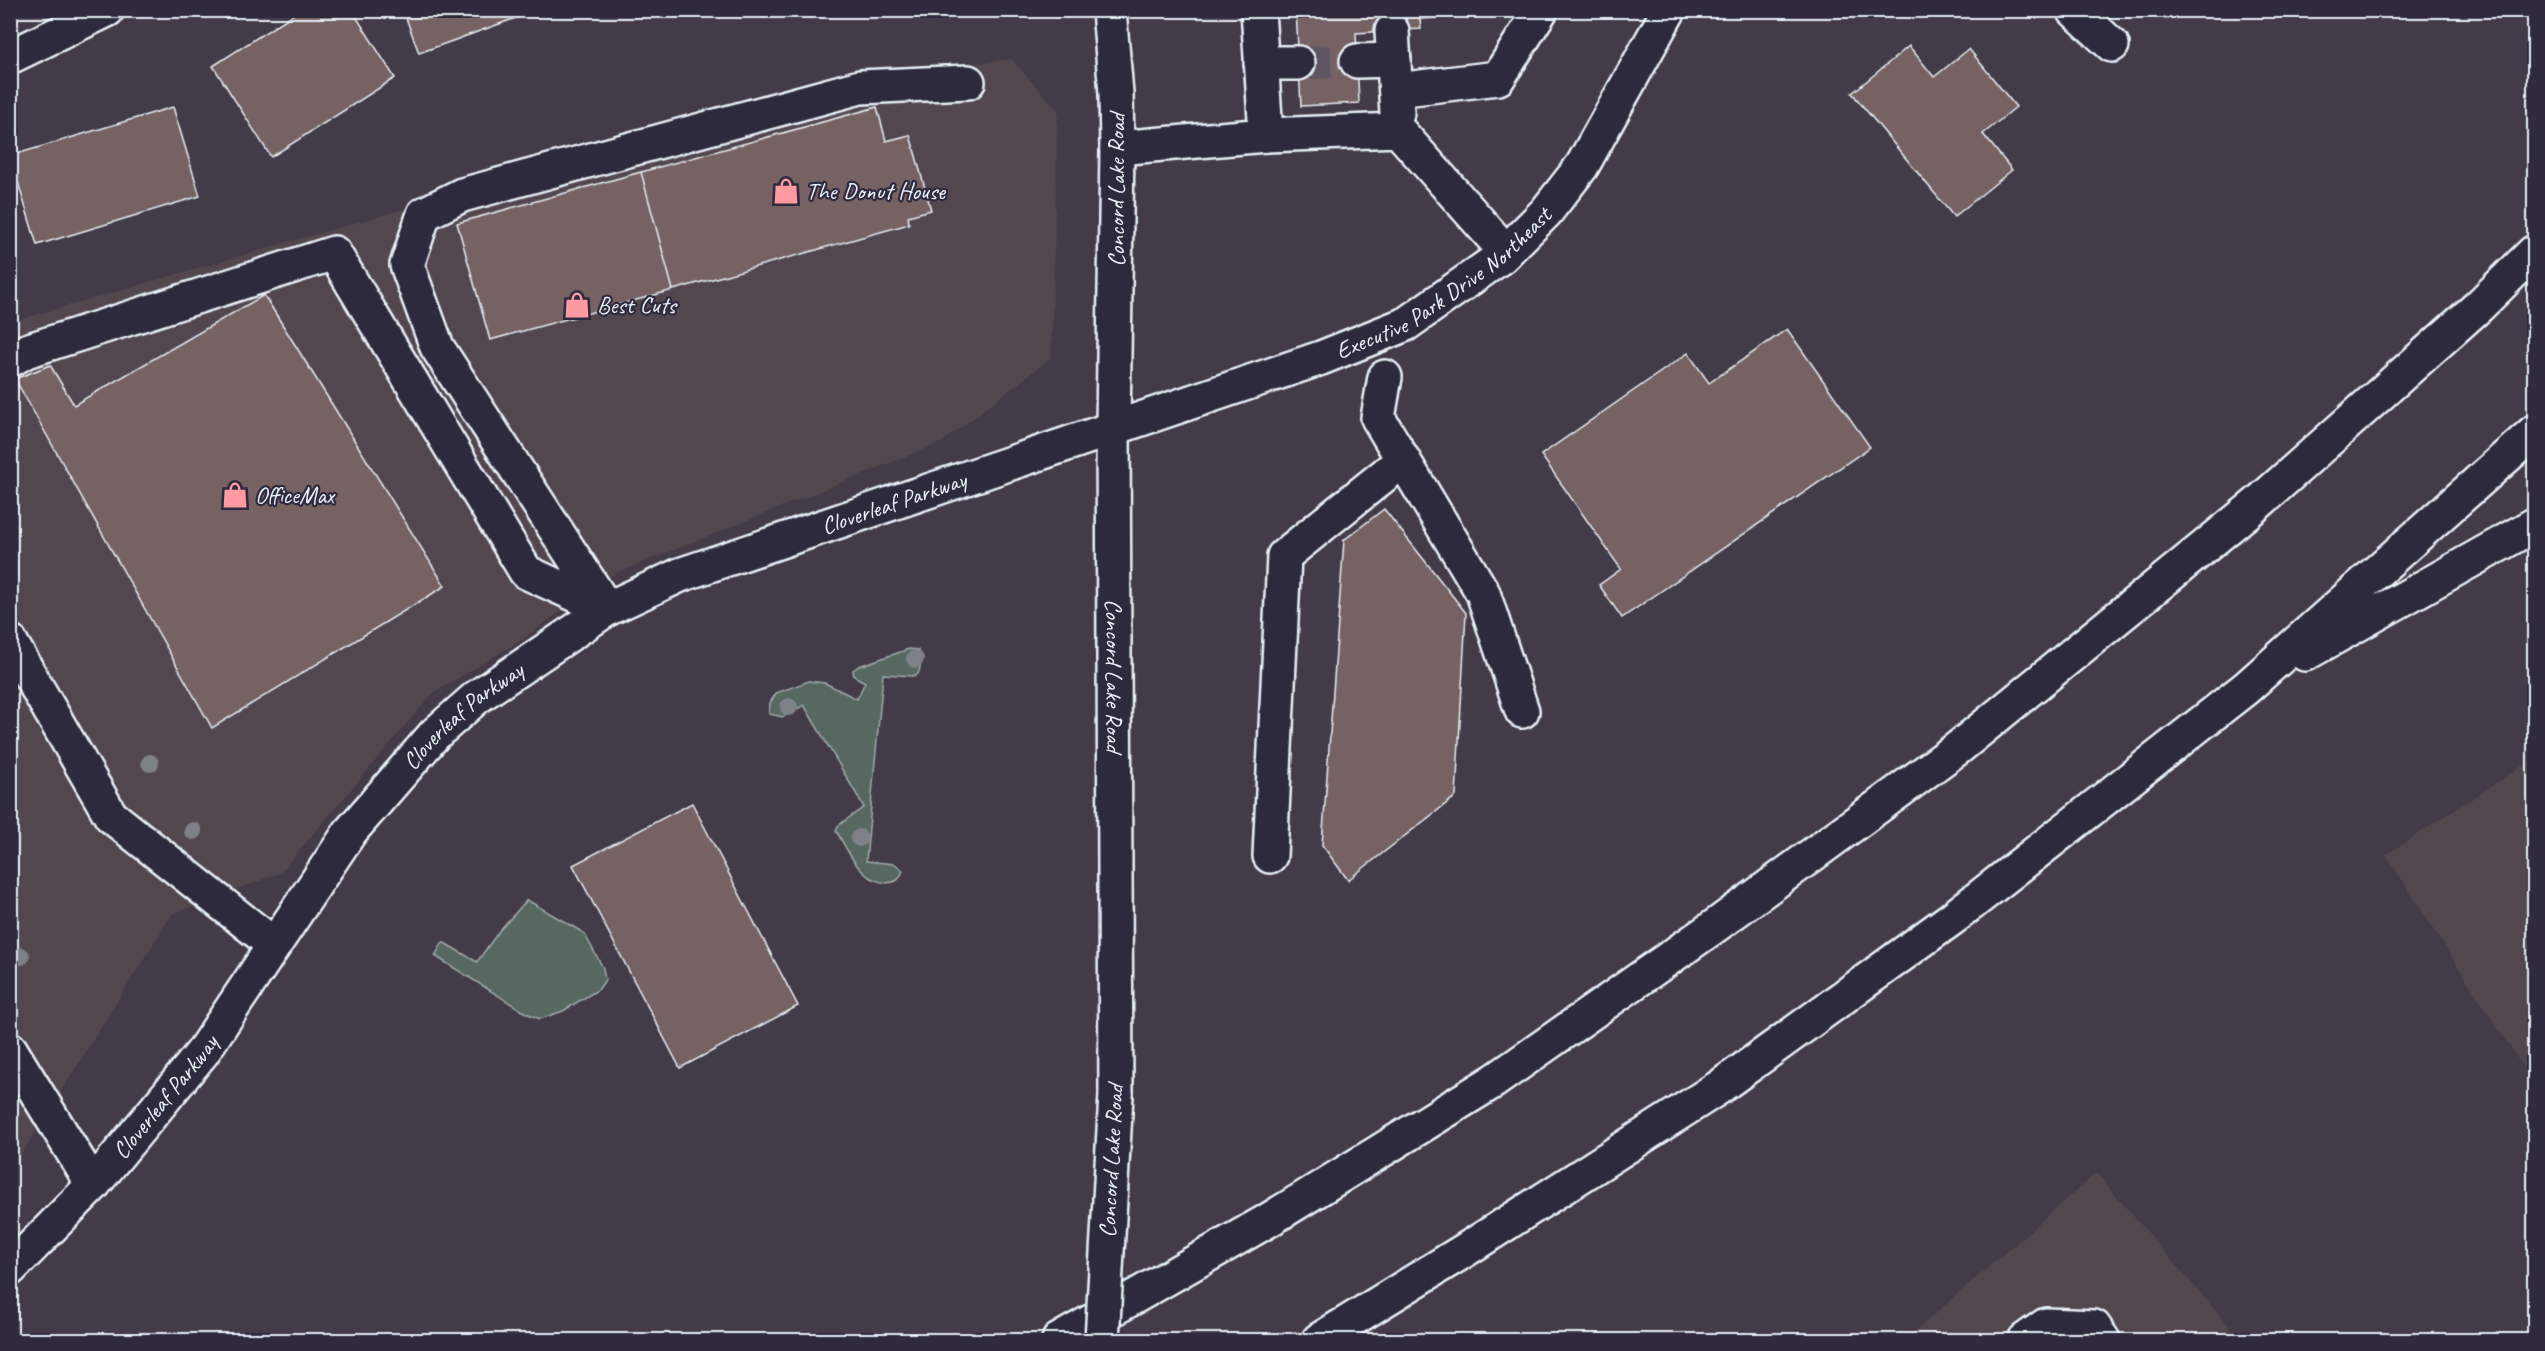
<svg xmlns="http://www.w3.org/2000/svg" width="2545" height="1351" font-family="Caveat,sans-serif">
<style>
.built{fill:#534750}
.green{fill:#576861;stroke:#a0acac;stroke-width:1.5}
.building{fill:#766263;stroke:#e8f1f8;stroke-width:1.5}
.lines{fill:none;stroke-linecap:round;stroke-linejoin:round}
.minor-tunnel{stroke:#5d5662;stroke-width:33;stroke-dasharray:33 16;stroke-linecap:butt}
.minor-casing{stroke:#e8f1f8;stroke-width:38}
.major-casing{stroke:#e8f1f8;stroke-width:38}
.highway-casing{stroke:#e8f1f8;stroke-width:38}
.minor{stroke:#2f2a3d;stroke-width:33}
.major{stroke:#2f2a3d;stroke-width:33}
.highway{stroke:#2f2a3d;stroke-width:33}
.major-bridge-casing{stroke:#e8f1f8;stroke-width:38;stroke-linecap:butt}
.major-bridge{stroke:#2f2a3d;stroke-width:33}
.tree{fill:#7e8188}
.labels{text-anchor:middle;dominant-baseline:central;stroke-width:4.5;stroke-linejoin:round;paint-order:stroke}
.street-label{font-size:24px;fill:#e8f1f8;stroke:#2f2a3d}
.poi-label{font-size:24px;fill:#e8f1f8;stroke:#2f2a3d;text-anchor:start}
</style>
<rect width="100%" height="100%" fill="#443b48"/>
<filter id="ink" filterUnits="userSpaceOnUse"><feTurbulence type="fractalNoise" baseFrequency=".0167" numOctaves="2"/><feDisplacementMap in="SourceGraphic" scale="12" xChannelSelector="R" yChannelSelector="G"/><feConvolveMatrix kernelMatrix="1 2 1 2 8 2 1 2 1" color-interpolation-filters="sRGB"/></filter>
<g filter="url(#ink)">
<!-- built -->
<path class="built" d="M 1011,59 L 1058,110 L 1051,358 L 942,442 L 614,574 L 517,643 L 433,693 L 280,873 L 172,914 L 11,1171 L 11,322 L 862,77 Z
M 2534,758 L 2534,1084 L 2386,855 Z
M 2096,1173 L 2241,1340 L 1905,1340 Z"/>
<!-- green -->
<path class="green" d="M 909,649 L 918,650 C 923,658 921,665 918,674 L 913,676 L 883,674 L 866,861 L 895,864 L 903,870 C 898,891 873,882 862,871 C 851,861 844,843 836,831 L 839,825 L 864,807 L 804,705 L 783,717 L 769,714 L 770,703 L 776,693 L 809,681 L 825,683 L 857,699 L 865,682 L 854,676 L 853,670 L 859,666 Z
M 527,900 L 584,933 L 603,968 L 605,980 L 599,989 L 563,1011 L 540,1019 L 526,1013 L 435,956 L 443,942 L 477,962 L 499,931 Z"/>
<!-- building -->
<path class="building" d="M 300,10 L 352,10 L 395,78 L 271,157 L 213,66 Z
M 403,10 L 538,10 L 419,53 Z
M 1296,10 L 1483,10 L 1484,15 L 1420,19 L 1421,29 L 1356,33 L 1359,103 L 1301,106 Z
M 1909,46 L 1934,77 L 1969,49 L 2016,107 L 1983,134 L 2012,170 L 1954,217 L 1852,93 Z
M 173,107 L 200,196 L 37,245 L 10,156 Z
M 877,107 L 886,141 L 910,135 L 931,210 L 908,216 L 909,224 L 673,290 L 641,172 Z
M 641,172 L 673,290 L 490,340 L 457,223 Z
M 264,295 L 445,586 L 212,728 L 15,379 L 50,365 L 74,405 Z
M 1787,329 L 1870,447 L 1622,618 L 1599,585 L 1621,569 L 1541,455 L 1688,353 L 1709,383 Z
M 1384,509 L 1466,613 L 1456,796 L 1348,880 L 1322,845 L 1344,540 Z
M 692,803 L 798,1006 L 680,1068 L 573,865 Z"/>
<g class="lines">
<!-- minor-tunnel -->
<path class="minor-tunnel" d="M 1298,63 L 1357,61"/>
<!-- minor casing -->
<g class="minor-casing">
<g id="minor">
<path d="M 2074,10 L 2112,45"/>
<path d="M 1392,31 L 1397,113"/>
<path d="M 10,57 L 107,10"/>
<path d="M 1357,61 L 1394,60"/>
<path d="M 1261,63 L 1298,63"/>
<path d="M 1396,90 L 1498,78 L 1541,10"/>
<path d="M 1266,135 L 1398,130 L 1506,252"/>
<path d="M 1117,148 L 1266,135 L 1258,10"/>
<path d="M 10,360 L 26,351 L 334,253 L 526,572 L 607,609"/>
<path d="M 1385,377 L 1378,418 L 1483,593 L 1522,711"/>
<path d="M 607,609 L 437,347 L 407,265 L 424,214 L 462,195 L 860,87 L 968,82"/>
<path d="M 10,641 L 111,816 L 274,945"/>
<path d="M 1270,856 L 1284,556 L 1403,460"/>
<path d="M 10,1049 L 93,1185"/>
<path id="s1" d="M 10,1269 L 93,1185 L 202,1053 L 350,832 L 435,734 L 477,697 L 607,609 L 680,575 L 1321,358 L 1406,324 L 1501,257 L 1546,212 L 1582,166 L 1669,10"/>
<path d="M 2025,1340 L 2046,1325 L 2094,1327 L 2103,1340"/>
</g>
</g>
<!-- major casing -->
<g class="major-casing">
<g id="major">
<path id="s2" d="M 1109,10 L 1116,93 L 1117,148 L 1113,427 L 1116,1095"/>
</g>
</g>
<!-- highway casing -->
<g class="highway-casing">
<path id="highway" d="M 2305,654 L 2534,525
M 1059,1340 L 1267,1221 L 1494,1081 L 1715,926 L 1958,748 L 2257,504 L 2479,306 L 2534,252
M 1319,1340 L 1462,1252 L 1718,1088 L 1954,917 L 2246,688 L 2534,432"/>
</g>
<!-- minor -->
<use href="#minor" class="minor"/>
<!-- major -->
<use href="#major" class="major"/>
<!-- highway -->
<use href="#highway" class="highway"/>
<!-- major-bridge casing -->
<g class="major-bridge-casing">
<path id="major-bridge" d="M 1102,1340 L 1116,1095"/>
</g>
<!-- major-bridge -->
<use href="#major-bridge" class="major-bridge"/>
</g>
<!-- trees -->
<g class="tree">
<circle cx="915" cy="659" r="9"/>
<circle cx="789" cy="707" r="9"/>
<circle cx="150" cy="763" r="9"/>
<circle cx="193" cy="831" r="9"/>
<circle cx="859" cy="838" r="9"/>
<circle cx="21" cy="956" r="9"/>
</g>
</g>
<!-- icons -->
<defs>
<g id="shop-bare" transform="scale(2.07)"><path d="M-5-2.5h2.3a2.7 3.5 0 0 1 5.4 0H5L5.5 6h-11ZM-1.5-2.5h3a1.5 2.3 0 0 0-3 0Z" fill="#ff9aa2" stroke="#2f2a3d" stroke-width="2.5" paint-order="stroke"/></g>
</defs>
<g fill-rule="evenodd">
<use href="#shop-bare" x="786" y="191"/>
<use href="#shop-bare" x="577" y="305"/>
<use href="#shop-bare" x="235" y="495"/>
</g>
<g class="labels">
<!-- street labels -->
<g class="street-label">
<text transform="translate(1116 190) rotate(-90)">Concord Lake Road</text>
<text stroke="none"><textPath href="#s1" startOffset="1800">Executive Park Drive Northeast</textPath></text>
<text stroke="none"><textPath href="#s1" startOffset="1204">Cloverleaf Parkway</textPath></text>
<text stroke="none"><textPath href="#s2" startOffset="666">Concord Lake Road</textPath></text>
<text stroke="none"><textPath href="#s1" startOffset="718">Cloverleaf Parkway</textPath></text>
<text stroke="none"><textPath href="#s1" startOffset="232">Cloverleaf Parkway</textPath></text>
<text transform="translate(1111 1161) rotate(-87)">Concord Lake Road</text>
</g>
<!-- poi labels -->
<g class="poi-label">
<text x="806" y="191">The Donut House</text>
<text x="597" y="305">Best Cuts</text>
<text x="255" y="495">OfficeMax</text>
</g>
</g>
<!-- margin -->
<rect width="2545" height="1351" fill="none" stroke="#2f2a3d" stroke-width="36"/>
<rect x="18" y="18" width="2509" height="1315" fill="none" stroke="#e8f1f8" stroke-width="2" filter="url(#ink)"/>
</svg>
